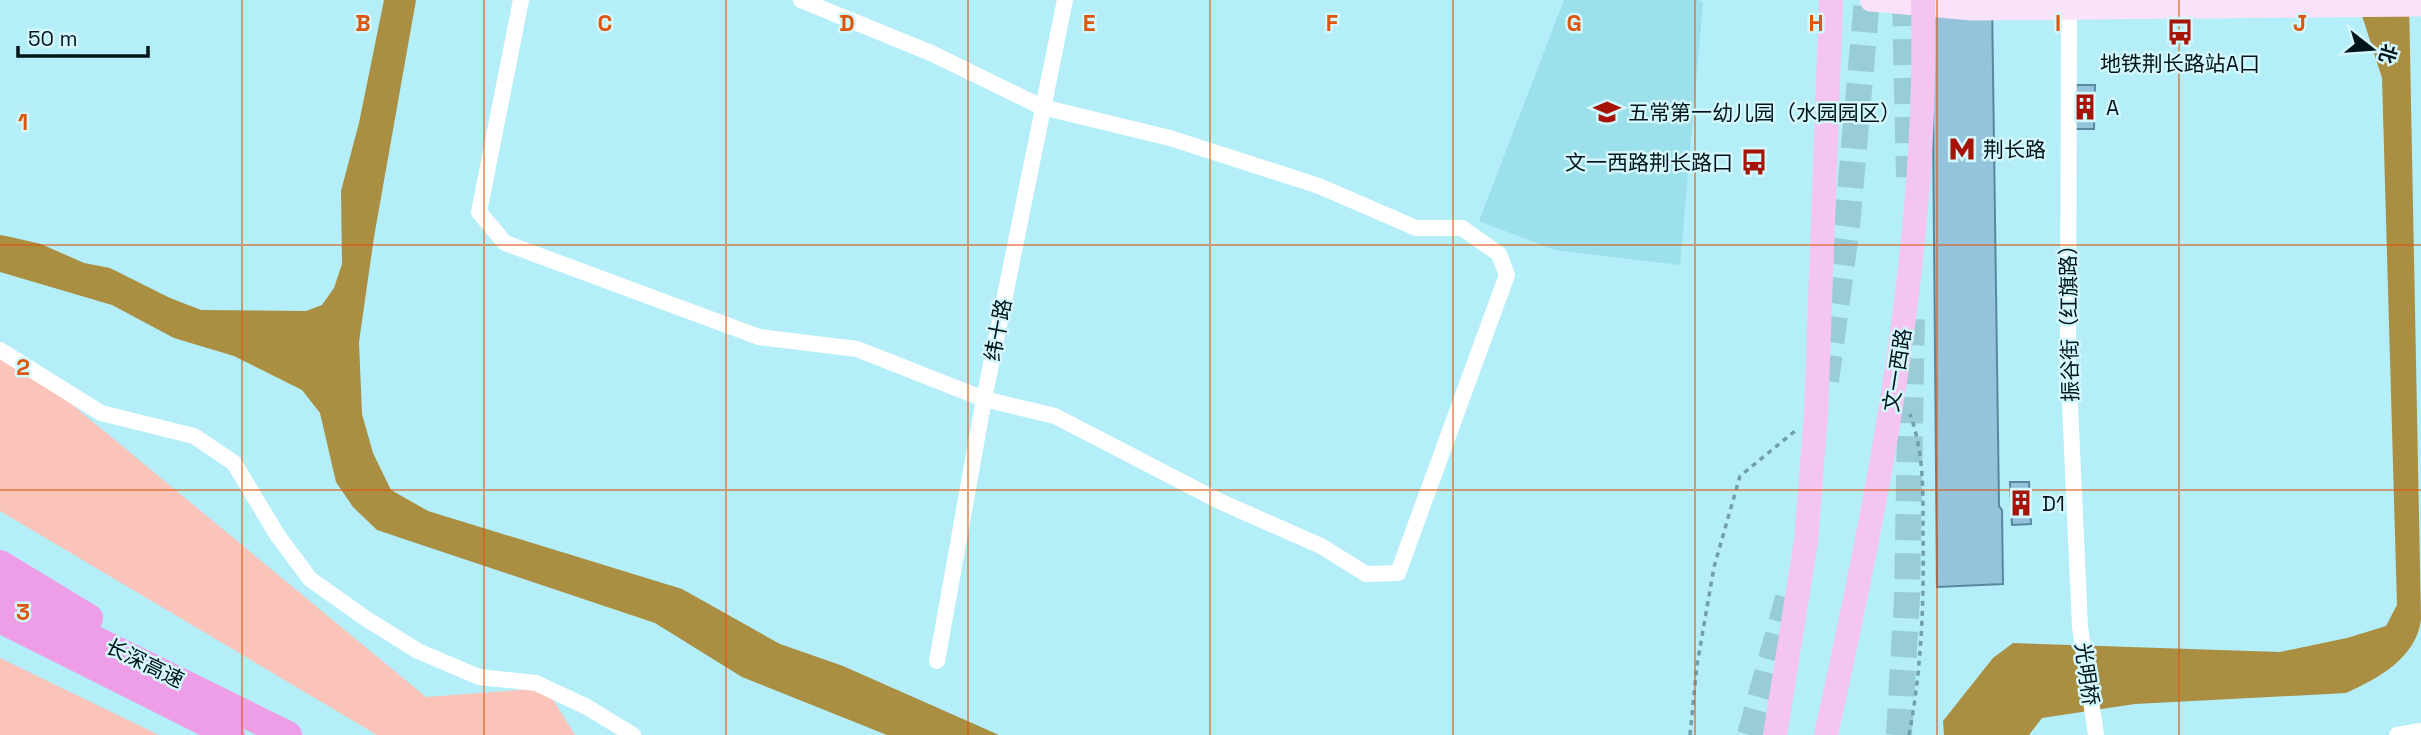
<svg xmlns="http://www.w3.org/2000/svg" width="2421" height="735" font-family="'Space Grotesk','Noto Sans SC',sans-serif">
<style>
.built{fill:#9ce0eb}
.green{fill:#fac4ba}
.water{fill:#aa8e41}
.building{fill:#93c4dc;stroke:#59889e;stroke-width:2}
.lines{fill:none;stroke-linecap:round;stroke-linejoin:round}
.trunk-tunnel{stroke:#98cdd7;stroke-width:26;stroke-dasharray:26 13;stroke-linecap:butt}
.path{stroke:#729fa7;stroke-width:3.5;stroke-dasharray:5 5;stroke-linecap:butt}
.minor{stroke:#fff;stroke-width:16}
.secondary{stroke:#fae2f8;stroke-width:23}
.primary{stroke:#f5c5f1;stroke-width:24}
.motorway{stroke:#ee9ee7;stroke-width:28}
.grid{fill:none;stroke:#dc560d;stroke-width:2;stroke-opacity:0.55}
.labels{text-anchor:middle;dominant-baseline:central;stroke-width:5;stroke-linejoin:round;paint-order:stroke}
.poi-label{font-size:21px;fill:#001519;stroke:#d4f7fd;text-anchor:start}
.street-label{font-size:21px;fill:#001519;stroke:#d4f7fd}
.grid-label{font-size:23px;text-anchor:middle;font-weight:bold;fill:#dc560d;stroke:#d4f7fd;stroke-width:5;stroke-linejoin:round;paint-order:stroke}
</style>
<rect width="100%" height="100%" fill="#b3eef9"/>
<!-- built -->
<path class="built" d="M 1564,0 L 1698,0 L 1703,3 L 1680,265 L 1555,250 L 1479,221 Z"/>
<!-- green -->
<path class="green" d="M 0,352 L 29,369 L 426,697 L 546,688 L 575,735 L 377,735 L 0,511 Z
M 0,658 L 159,735 L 0,735 Z"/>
<!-- water -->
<path class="water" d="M 384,0 L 416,0 L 374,237 L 359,342 L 362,414 L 373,453 L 391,490 L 428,511 L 682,589 L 780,644 L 843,666 L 999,735 L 887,735 L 742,677 L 655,623 L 377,530 L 353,507 L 336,482 L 320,413 L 302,390 L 234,356 L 174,338 L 112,305 L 0,272 L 0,235 L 6,236 L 41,244 L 84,263 L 110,268 L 170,298 L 201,310 L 306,311 L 322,305 L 334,288 L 342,264 L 341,191 L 359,123 Z
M 2357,0 L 2409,0 L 2421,619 C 2417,658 2377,679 2346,693 L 2135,704 L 2042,718 L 2029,735 L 1944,735 L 1943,721 L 1993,658 L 2013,643 L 2280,652 L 2347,638 L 2386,626 L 2397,605 L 2382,78 Z"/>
<!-- building -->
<path class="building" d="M 1932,0 L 1992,0 L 1999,506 L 2002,510 L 2003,584 L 1937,587 Z
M 2076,85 L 2095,85 L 2094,129 L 2075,129 Z
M 2010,482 L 2029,482 L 2031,524 L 2012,525 Z"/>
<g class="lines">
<!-- trunk-tunnel -->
<path class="trunk-tunnel" d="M 1905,0 L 1909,177
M 1826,381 L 1847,226 L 1867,0
M 1750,735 L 1788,598
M 1899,735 L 1907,598 L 1912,314"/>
<!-- path -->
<path class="path" d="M 1690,735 L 1697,665 L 1714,567 L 1740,476 L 1795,431
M 1909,735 C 1922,668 1924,599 1923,531 C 1923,490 1924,453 1910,414"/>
<!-- minor -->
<path class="minor" d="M 521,0 L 479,212 L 505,243 L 759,337 L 857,349 L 984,399 L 1055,416 L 1219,501 L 1321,546 L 1366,574 L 1398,573 L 1507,275 L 1499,254 L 1462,228 L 1416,228 L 1319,186 L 1170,138 L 1042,107 L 931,53 L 801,0
M 2069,9 L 2068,360 L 2080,627 L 2096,735
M 0,350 L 101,413 L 194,436 L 234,463 L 278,536 L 310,579 L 365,618 L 418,651 L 479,677 L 536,683 L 587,707 L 633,735
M 937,661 L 984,399 L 1065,0
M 2397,735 L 2421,731"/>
<!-- secondary -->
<path class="secondary" d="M 1871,0 L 1972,9 L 2421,5"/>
<!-- primary -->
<path class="primary" d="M 1775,735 L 1806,541 L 1816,414 L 1831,0
M 1826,735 C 1879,493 1929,249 1923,0"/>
<!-- motorway -->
<path class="motorway" d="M 0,564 L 89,618
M 0,593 L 288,735
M 0,619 L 231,735"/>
</g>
<!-- grid -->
<path class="grid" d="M 242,0 L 242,735M 484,0 L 484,735M 726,0 L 726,735M 968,0 L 968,735M 1210,0 L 1210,735M 1453,0 L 1453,735M 1695,0 L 1695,735M 1937,0 L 1937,735M 2179,0 L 2179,735M 0,245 L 2421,245M 0,490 L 2421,490"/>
<!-- icons -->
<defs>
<g id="bus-bare" transform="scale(2.1)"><path d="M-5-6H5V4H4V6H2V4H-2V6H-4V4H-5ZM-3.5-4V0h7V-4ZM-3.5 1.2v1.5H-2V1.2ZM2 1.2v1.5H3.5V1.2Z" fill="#a61407" stroke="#d4f7fd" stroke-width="2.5" paint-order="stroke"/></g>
<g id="building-bare" transform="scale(2.1)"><path d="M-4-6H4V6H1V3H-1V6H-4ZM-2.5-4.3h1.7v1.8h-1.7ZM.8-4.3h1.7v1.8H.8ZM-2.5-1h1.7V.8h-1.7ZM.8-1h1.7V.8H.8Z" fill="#a61407" stroke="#d4f7fd" stroke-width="2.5" paint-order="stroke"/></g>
<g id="school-bare" transform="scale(2.1)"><path d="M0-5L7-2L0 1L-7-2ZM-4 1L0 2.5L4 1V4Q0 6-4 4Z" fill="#a61407" stroke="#d4f7fd" stroke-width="2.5" paint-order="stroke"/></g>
<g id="metro-bare" transform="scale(2.1)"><path d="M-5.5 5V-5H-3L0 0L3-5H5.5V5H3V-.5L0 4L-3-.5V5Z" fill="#a61407" stroke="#d4f7fd" stroke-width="2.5" paint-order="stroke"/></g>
</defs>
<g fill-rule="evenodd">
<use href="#bus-bare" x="2180" y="32"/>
<use href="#building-bare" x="2085" y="107"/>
<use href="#school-bare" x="1607" y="112"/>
<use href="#metro-bare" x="1962" y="149"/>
<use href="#bus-bare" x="1754" y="162"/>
<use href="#building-bare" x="2021" y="503"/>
</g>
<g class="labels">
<!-- poi labels -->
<g class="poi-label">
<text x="2180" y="63" text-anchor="middle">地铁荆长路站A口</text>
<text x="2106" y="107">A</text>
<text x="1628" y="112">五常第一幼儿园（水园园区）</text>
<text x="1983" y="149">荆长路</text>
<text x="1733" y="162" text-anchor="end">文一西路荆长路口</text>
<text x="2042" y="503">D1</text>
</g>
<!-- street labels -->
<g class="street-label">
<text transform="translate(2069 318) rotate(-91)">振谷街（红旗路）</text>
<text transform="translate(998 330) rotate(-79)">纬十路</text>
<text transform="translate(1897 370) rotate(-81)">文一西路</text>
<text transform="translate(145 663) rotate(26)">长深高速</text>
<text transform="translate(2087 674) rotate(82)">光明桥</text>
</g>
</g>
<g class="grid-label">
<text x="363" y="31">B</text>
<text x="605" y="31">C</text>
<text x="847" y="31">D</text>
<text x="1089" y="31">E</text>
<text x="1332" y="31">F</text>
<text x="1574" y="31">G</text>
<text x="1816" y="31">H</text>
<text x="2058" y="31">I</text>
<text x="2300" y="31">J</text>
<text x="23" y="130">1</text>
<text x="23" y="375">2</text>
<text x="23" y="620">3</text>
</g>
<!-- north arrow -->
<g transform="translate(2372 49) rotate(107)" stroke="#d4f7fd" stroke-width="5" paint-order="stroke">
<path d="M0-5L12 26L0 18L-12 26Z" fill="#001519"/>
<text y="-10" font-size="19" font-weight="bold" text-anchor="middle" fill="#001519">北</text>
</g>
<!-- scale -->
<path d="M18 46v10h130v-10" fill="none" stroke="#001519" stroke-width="3.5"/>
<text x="28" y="46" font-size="21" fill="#001519" stroke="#d4f7fd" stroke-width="5" paint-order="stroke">50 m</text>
</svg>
